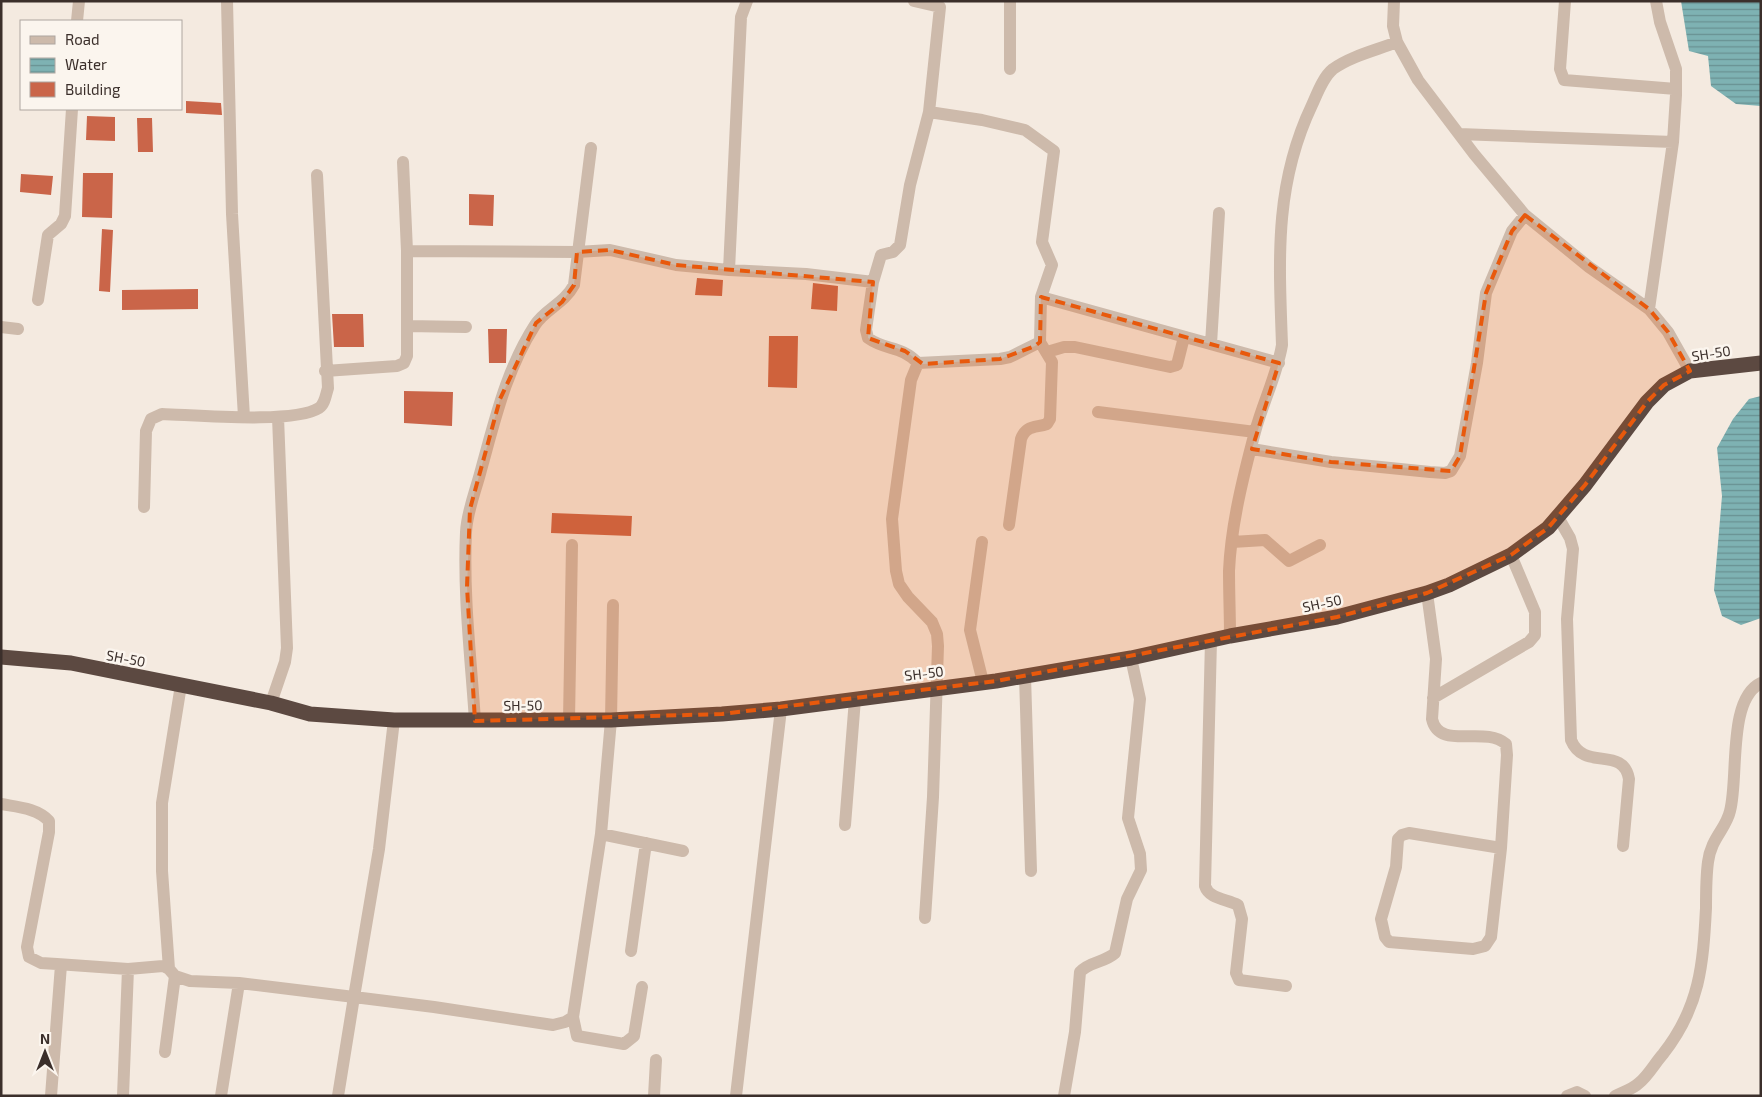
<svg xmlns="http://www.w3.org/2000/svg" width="1762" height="1097" font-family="'Exo 2',sans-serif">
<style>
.water{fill:url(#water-rules)}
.building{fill:#ca6549}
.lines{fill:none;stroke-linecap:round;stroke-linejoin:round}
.minor{stroke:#cdbaab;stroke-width:12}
.highway{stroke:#5c4941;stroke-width:15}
.marked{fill:#e8590c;fill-opacity:0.2;stroke:#e8590c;stroke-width:4;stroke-dasharray:10 6;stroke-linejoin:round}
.labels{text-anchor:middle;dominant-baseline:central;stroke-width:5;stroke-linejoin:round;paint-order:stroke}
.street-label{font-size:14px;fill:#3b2f2b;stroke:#fbf5ee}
</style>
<defs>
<pattern id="water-rules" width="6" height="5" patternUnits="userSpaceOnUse" patternTransform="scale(1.25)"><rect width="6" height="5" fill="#7eb2b3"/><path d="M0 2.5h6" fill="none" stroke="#689192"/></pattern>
</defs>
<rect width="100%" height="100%" fill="#f4eae0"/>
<!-- water -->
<path class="water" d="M 1681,1 L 1761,1 L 1761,106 L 1736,104 L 1711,86 L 1708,56 L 1689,51 Z
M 1761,396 L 1761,618 L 1741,625 L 1722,616 L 1714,590 L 1722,496 L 1717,448 L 1733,419 L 1749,399 Z"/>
<!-- building -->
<path class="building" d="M 186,101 L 221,103 L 222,115 L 186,113 Z
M 87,116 L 115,117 L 115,141 L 86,140 Z
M 137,118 L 152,118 L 153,152 L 138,152 Z
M 83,173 L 113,173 L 112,218 L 82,217 Z
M 21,174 L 53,176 L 51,195 L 20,192 Z
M 469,194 L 494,195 L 493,226 L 469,225 Z
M 102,229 L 113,230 L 110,292 L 99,291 Z
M 697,278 L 723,280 L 722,296 L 695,295 Z
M 813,283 L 838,286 L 837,311 L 811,309 Z
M 198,289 L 198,309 L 122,310 L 122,290 Z
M 332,314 L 363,314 L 364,347 L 334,347 Z
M 488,329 L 507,329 L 506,363 L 489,363 Z
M 769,336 L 798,336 L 797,388 L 768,387 Z
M 404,391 L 453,392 L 452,426 L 404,423 Z
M 552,513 L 632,516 L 631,536 L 551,533 Z"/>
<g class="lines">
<!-- minor -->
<path class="minor" d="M 227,1 L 232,214 L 244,417
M 747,1 L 741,17 L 729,270 L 806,274 L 873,282
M 914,1 L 940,7 L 929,112 L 910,185 L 900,245 L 893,252 L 881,255 L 873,282 L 866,330 L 868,338 C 886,351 901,345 918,363 L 911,380 L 892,519 L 896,571 L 899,584 L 908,597 L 932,622 L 937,634 L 938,646 L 933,797 L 925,918
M 1394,1 L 1393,26 L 1397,42 L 1418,80 L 1474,154 L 1525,215 L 1589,267 L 1649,309 L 1668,332 L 1690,371
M 1565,1 L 1560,69 L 1564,80 L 1676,89
M 77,21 L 79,1
M 1010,69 L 1010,1
M 1459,134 L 1673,142
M 403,162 L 407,251
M 1041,297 L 1279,363
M 38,300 L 48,235 L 61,224 L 65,216 L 72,109
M 1649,309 L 1673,142 L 1676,95 L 1676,69 L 1660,22 L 1656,1
M 407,326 L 466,327
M 1,327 L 18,329
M 1211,344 L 1219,213
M 1047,352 L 1064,347 L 1075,347 L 1170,367 L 1177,365 L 1184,337
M 918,363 L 1000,359 L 1010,357 L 1040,342 L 1041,297 L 1052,265 L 1042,242 L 1054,151 L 1025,130 L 982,120 L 929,112
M 325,371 L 397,366 L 404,363 L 407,356 L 407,251 L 577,252 L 610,250 L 676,265 L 729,270
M 1098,412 L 1255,432
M 1252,449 L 1331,462 L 1430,472 L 1445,473 L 1451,471 L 1460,456 L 1477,363 L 1486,293 L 1512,231 L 1525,215
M 144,507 L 146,431 L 151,419 L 162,414 C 195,415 294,424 319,408 C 325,404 326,394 328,388 L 317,175
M 1558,517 L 1570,538 L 1573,549 L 1567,619 L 1571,740 C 1584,772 1623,745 1629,779 L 1623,846
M 1009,525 L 1021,439 C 1026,425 1035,428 1047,424 L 1050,419 L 1052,362 L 1040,342
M 982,542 L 970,630 L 983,682
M 1232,542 L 1265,540 L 1289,561 L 1320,545
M 1427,593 L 1436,659 L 1432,719 C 1439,751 1484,725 1506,744 L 1507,755 L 1501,848 L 1409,833 L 1402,835 L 1398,839 L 1396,867 L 1381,919 L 1385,937 L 1389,942 L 1473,949 L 1485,946 L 1491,937 L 1501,848
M 1230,636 C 1230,615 1229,593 1229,571 C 1231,525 1243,477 1255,432 C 1263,402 1277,375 1282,345 C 1279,259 1274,185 1312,105 C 1317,94 1323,77 1333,69 C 1351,56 1377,50 1397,42
M 1211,640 L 1205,886 C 1209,899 1227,899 1238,905 L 1242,919 L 1236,973 L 1239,980 L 1286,986
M 1025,676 L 1031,871
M 1433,698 L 1529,642 L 1535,635 L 1535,612 L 1511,555
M 271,703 L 285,662 L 287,648 L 278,417
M 569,720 L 572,545
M 475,721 C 471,659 463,595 466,532 C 467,511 476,490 481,470 C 495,420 506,370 535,325 C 545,309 564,304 574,285 L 591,148
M 1,804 C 17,807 37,808 49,821 L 49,832 L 27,947 L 29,957 L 41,963 L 57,964 L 128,969 L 163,966 L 169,969 L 175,976 L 190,981 L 239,983 L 221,1096
M 845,825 L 855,699
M 601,834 L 683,851
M 631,951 L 646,843
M 169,969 L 162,871 L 162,803 L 181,685
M 239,983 L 354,997 L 379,849 L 394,720
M 573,1017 L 577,1036 L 624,1044 L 634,1036 L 642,987
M 165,1052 L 175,976
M 51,1096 L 61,965
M 123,1096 L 128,969
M 338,1096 L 354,997 L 434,1007 L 553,1025 L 565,1022 L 573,1017 L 601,834 L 611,720 L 613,605
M 654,1096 L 656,1060
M 736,1096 L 781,709
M 1064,1096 L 1075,1032 L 1080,972 C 1090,961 1104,963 1115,953 L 1127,899 L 1141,870 L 1140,854 L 1128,818 L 1140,699 L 1131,658
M 1567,1096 L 1577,1092 L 1585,1096
M 1615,1096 C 1623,1092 1633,1089 1639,1083 C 1648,1076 1655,1063 1663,1054 C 1700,1007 1703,965 1706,908 C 1706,893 1706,877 1708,862 C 1711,838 1726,829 1730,811 C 1739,778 1727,699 1761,683"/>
<!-- highway -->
<path class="highway" d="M 1,657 L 71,663 L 271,703 L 310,714 L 394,720 L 611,720 L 722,714 L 781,709 L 996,681 L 1131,658 L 1230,636 L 1337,617 L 1427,593 L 1449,585 L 1511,555 L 1548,528 L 1585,485 L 1647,402 L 1664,385 L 1690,371 L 1761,363"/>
</g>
<!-- marked area -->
<path class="marked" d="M 1525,215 L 1649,309 L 1668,332 L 1690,371 L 1664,385 L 1647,402 L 1585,485 L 1548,528 L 1511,555 L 1427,593 L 1337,617 L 996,681 L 722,714 L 475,721 L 467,587 L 470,509 L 500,399 L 536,323 L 562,302 L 574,285 L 577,252 L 610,250 L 676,265 L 873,282 L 868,338 L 905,351 L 923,364 L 1000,359 L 1035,346 L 1040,342 L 1041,297 L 1279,363 L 1252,449 L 1331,462 L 1451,471 L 1460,456 L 1486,293 L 1512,231 Z"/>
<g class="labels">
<!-- street labels -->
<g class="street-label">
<text transform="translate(1711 353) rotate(-9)">SH-50</text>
<text transform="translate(1322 603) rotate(-12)">SH-50</text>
<text transform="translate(126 658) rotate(11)">SH-50</text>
<text transform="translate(924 673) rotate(-7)">SH-50</text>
<text transform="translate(523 705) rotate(-1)">SH-50</text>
</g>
</g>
<!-- border -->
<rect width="1762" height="1097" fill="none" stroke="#3b2f2b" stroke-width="5"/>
<!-- legend -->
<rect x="20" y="20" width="162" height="90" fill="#fbf5ee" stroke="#aea6a0"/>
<rect x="30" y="36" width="25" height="8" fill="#cdbaab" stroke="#aea6a0"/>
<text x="65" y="45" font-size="15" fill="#3b2f2b">Road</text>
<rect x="30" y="58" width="25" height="15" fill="url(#water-rules)" stroke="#aea6a0"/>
<text x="65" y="70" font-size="15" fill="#3b2f2b">Water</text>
<rect x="30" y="82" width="25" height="15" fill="#ca6549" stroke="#aea6a0"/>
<text x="65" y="95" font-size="15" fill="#3b2f2b">Building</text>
<!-- north arrow -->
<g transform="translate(45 1052)" stroke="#fbf5ee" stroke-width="4" paint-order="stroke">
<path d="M0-4L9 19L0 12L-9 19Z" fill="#3b2f2b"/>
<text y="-8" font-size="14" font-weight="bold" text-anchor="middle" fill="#3b2f2b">N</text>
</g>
</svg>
